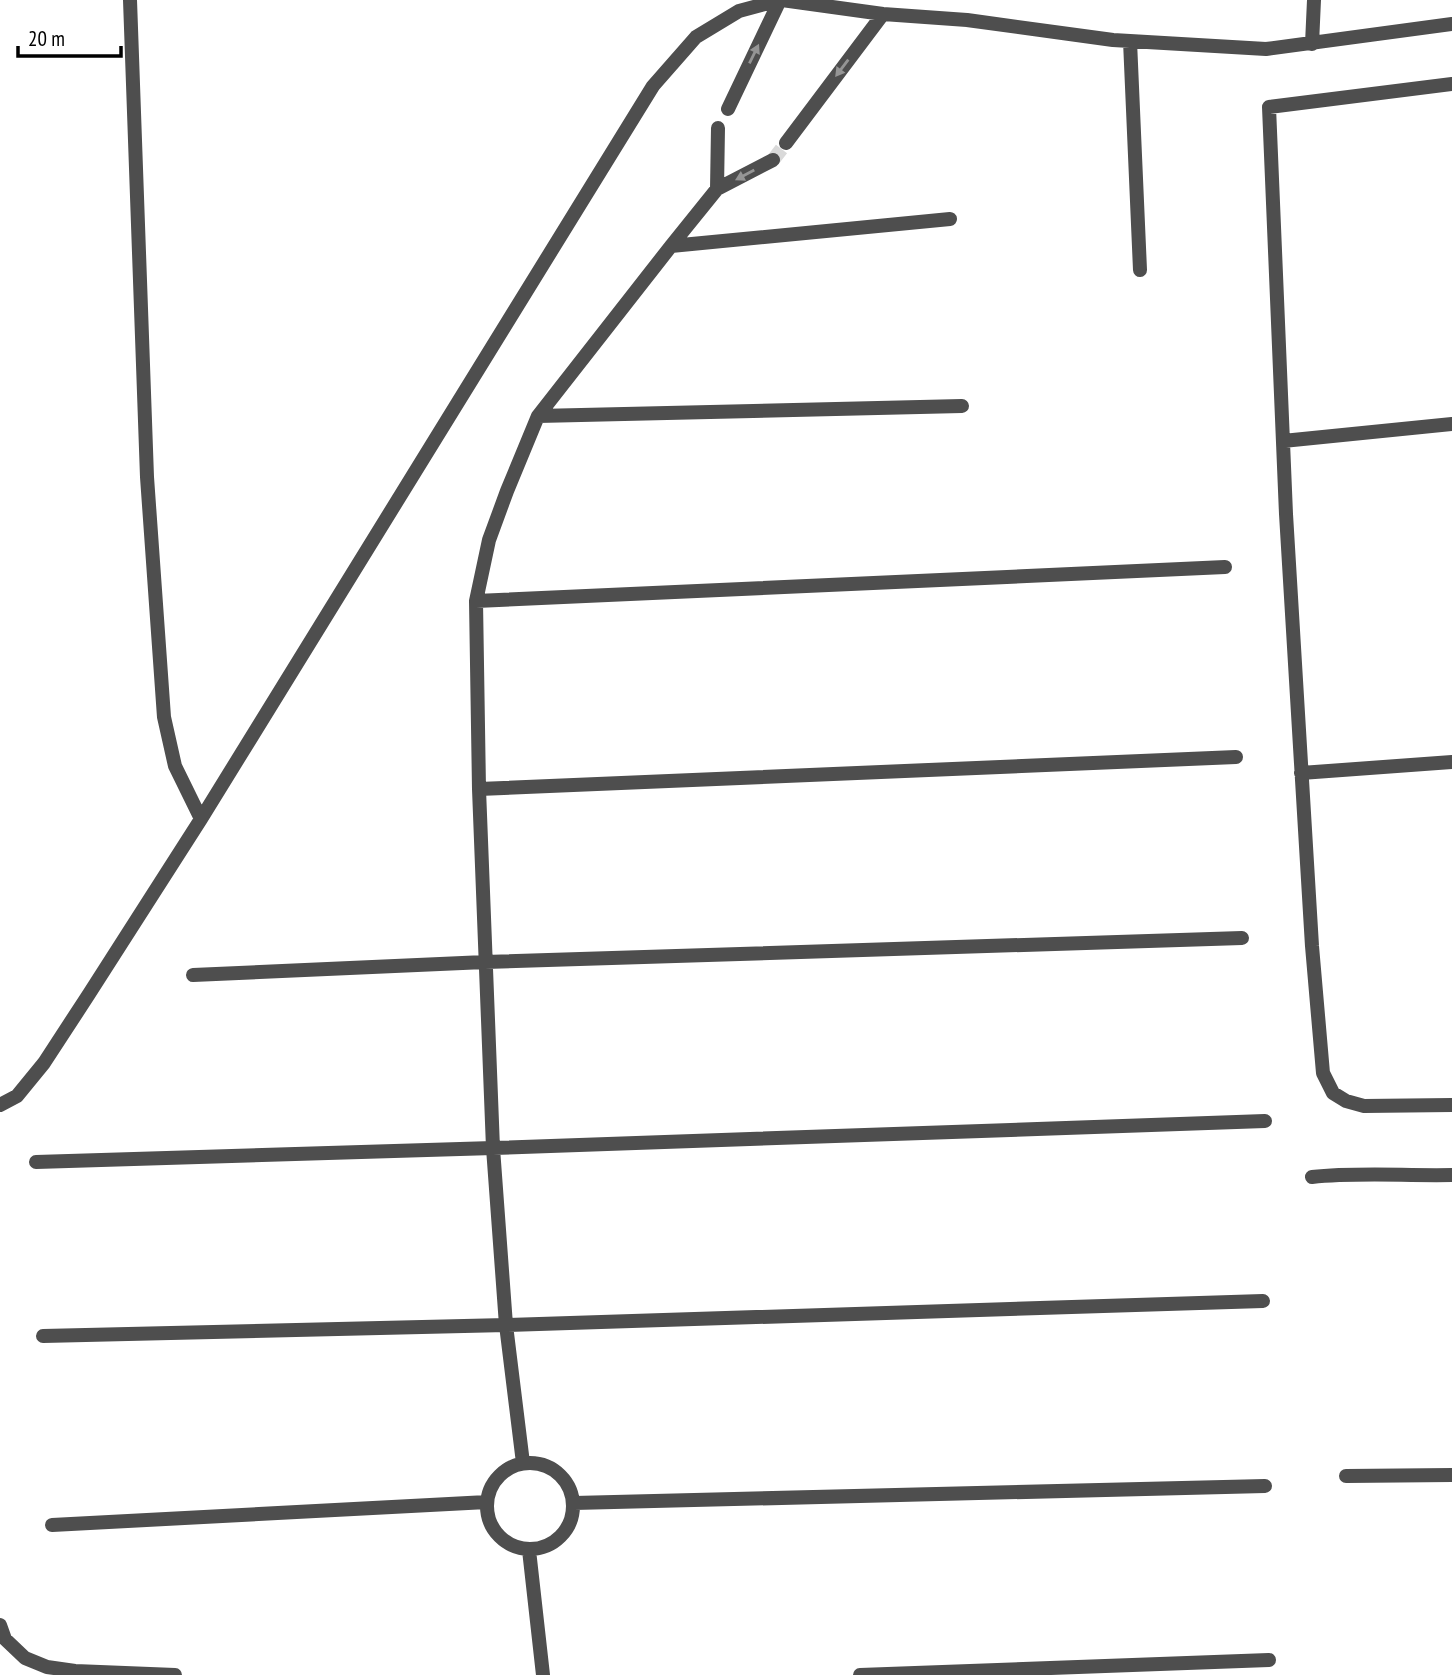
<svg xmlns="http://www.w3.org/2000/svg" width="1452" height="1675" font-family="'PT Sans Narrow',sans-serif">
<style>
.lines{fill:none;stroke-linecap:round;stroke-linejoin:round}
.minor-tunnel{stroke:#d9d9d9;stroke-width:14;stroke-dasharray:14 7;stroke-linecap:butt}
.minor{stroke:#4e4e4e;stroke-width:14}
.oneway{fill:#959595}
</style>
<rect width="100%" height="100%" fill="#fff"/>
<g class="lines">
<!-- minor-tunnel -->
<path class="minor-tunnel" d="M 773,160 L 786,143"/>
<!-- minor -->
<path class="minor" d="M 130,0 L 147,477 L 164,717 L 175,766 L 201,819
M 782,0 L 883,14 L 967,20 L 1113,40 L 1266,49 L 1452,24
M 1130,41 L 1140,270
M 1312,44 L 1314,0
M 1452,84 L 1269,107 L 1286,514 L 1312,946 L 1323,1073 L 1333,1093 L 1346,1101 L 1364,1106 L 1452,1105
M 728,109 L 780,0
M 786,143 L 883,14
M 717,189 L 718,128
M 671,246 L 950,219
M 538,416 L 962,406
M 1283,441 L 1452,424
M 476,601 L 1225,567
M 1301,773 L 1452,762
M 479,789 L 1236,757
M 193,975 L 485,962 L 1242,938
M 0,1105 L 17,1096 L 44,1063 L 89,994 L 201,819 L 653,86 L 696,37 L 739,11 L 780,0
M 36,1162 L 493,1148 L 1265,1121
M 1312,1177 C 1358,1172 1405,1176 1452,1175
M 43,1336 L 506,1325 L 1263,1301
M487 1506a43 43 0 1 1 86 0a43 43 0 1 1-86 0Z
M 523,1463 L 506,1325 L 493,1148 L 479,789 L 476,601 L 489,540 L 507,491 L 538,416 L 671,246 L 717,189 L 773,160
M 1346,1476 L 1452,1475
M 574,1503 L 1265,1486
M 52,1525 L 487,1502
M 529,1550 L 543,1675
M 0,1625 L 5,1639 L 25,1658 L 47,1667 L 75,1671 L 175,1675
M 860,1675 L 1269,1660"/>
</g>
<!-- one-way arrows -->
<defs><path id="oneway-solid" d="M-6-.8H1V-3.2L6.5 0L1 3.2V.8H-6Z" transform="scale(1.75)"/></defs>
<g class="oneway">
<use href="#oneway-solid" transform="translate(754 54) rotate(-64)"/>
<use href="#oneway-solid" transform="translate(842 68) rotate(127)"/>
<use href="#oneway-solid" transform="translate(745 175) rotate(152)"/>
</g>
<!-- scale -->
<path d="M18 46v10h103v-10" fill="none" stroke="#000000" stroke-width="3.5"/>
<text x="28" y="46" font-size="21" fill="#000000" stroke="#ffffff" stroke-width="5" paint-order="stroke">20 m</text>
</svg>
